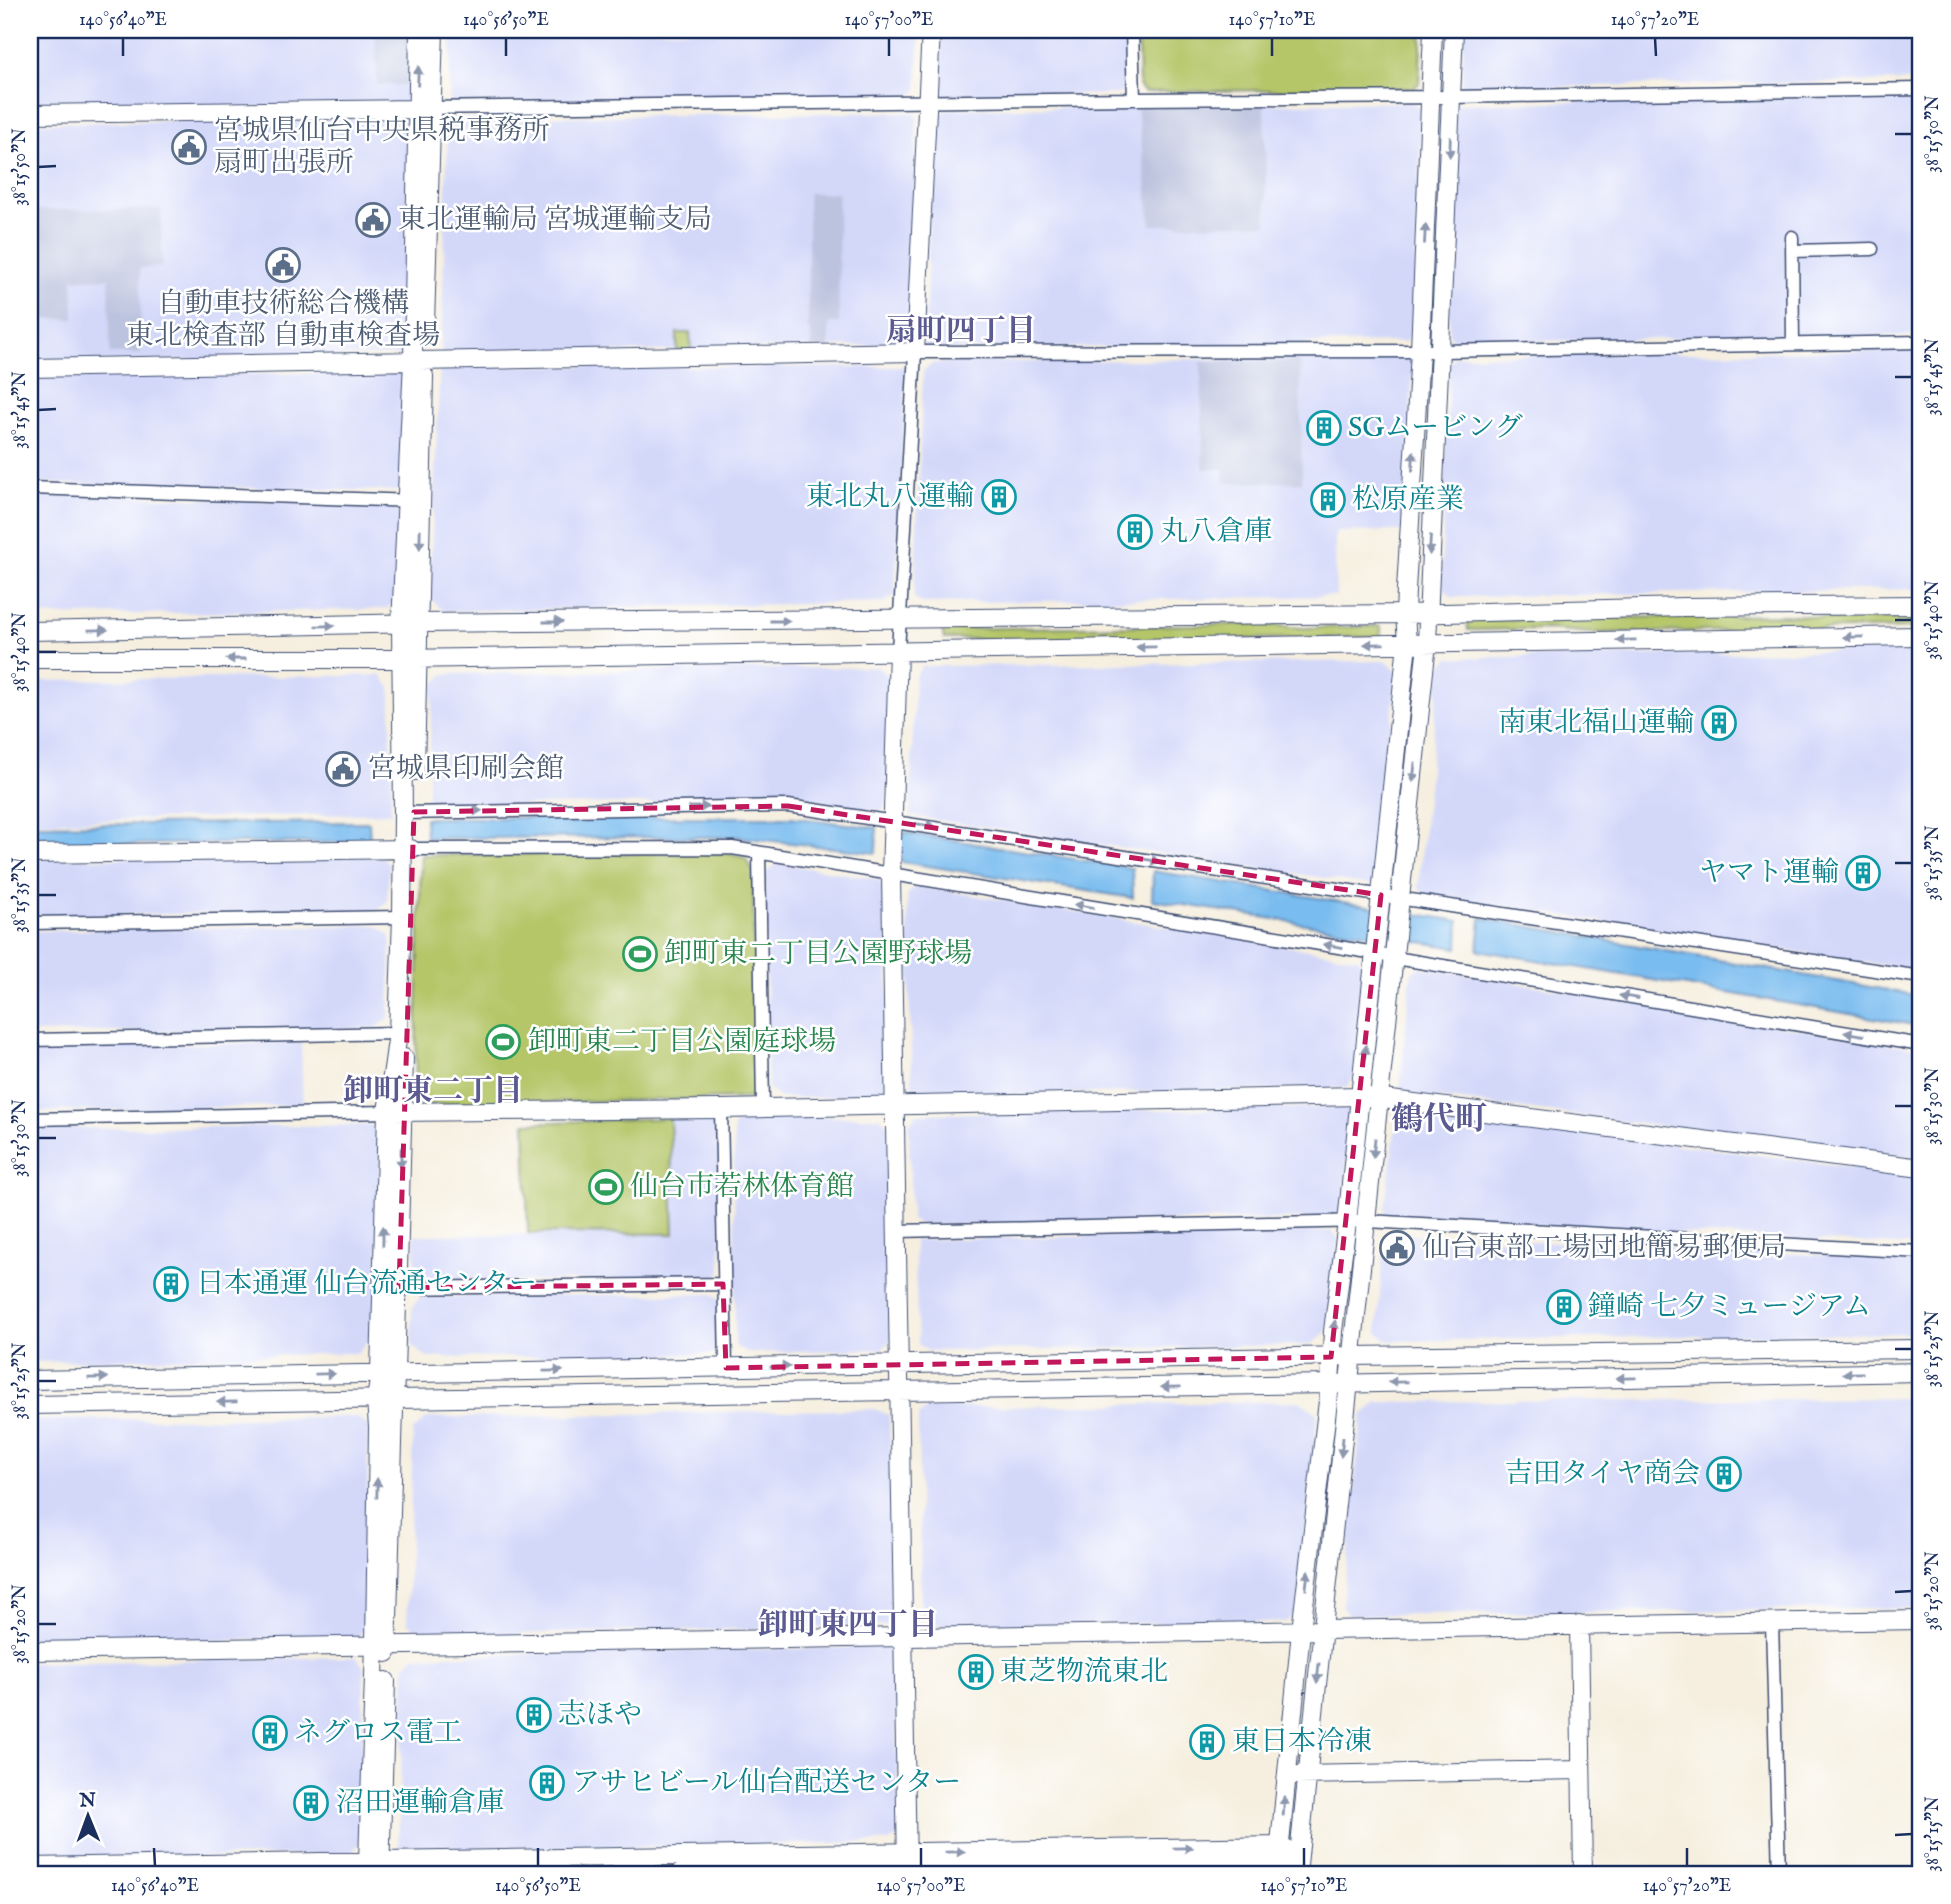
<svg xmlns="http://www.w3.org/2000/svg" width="1951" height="1904" font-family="'IM FELL English','Noto Serif JP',serif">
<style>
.built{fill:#d3d8f9}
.industrial{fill:#bcc3de}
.green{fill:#b5c669;stroke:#687a64;stroke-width:2}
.water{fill:#79bcef;stroke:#4a76a6;stroke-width:2}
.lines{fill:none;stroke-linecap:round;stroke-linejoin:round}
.street-casing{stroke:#3c4c71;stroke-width:15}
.secondary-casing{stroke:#3c4c71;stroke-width:20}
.street{stroke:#fff;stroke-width:12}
.secondary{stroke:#fff;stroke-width:18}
.oneway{fill:#8d97ae}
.marked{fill:none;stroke:#c2185b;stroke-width:5;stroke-dasharray:14 9;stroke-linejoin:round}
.ticks{fill:none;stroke:#1b2f5e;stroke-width:2.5}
.labels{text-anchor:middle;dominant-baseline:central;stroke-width:5;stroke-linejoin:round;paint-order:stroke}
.service-label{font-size:28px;fill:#4e5e75;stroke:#fff;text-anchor:start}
.culture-label{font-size:28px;fill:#0d838f;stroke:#fff;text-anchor:start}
.leisure-label{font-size:28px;fill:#27864d;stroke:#fff;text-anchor:start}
.neighbourhood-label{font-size:30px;font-weight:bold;fill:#5b5a91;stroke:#fff}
.quarter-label{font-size:32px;font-weight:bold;fill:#5b5a91;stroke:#fff}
.neatline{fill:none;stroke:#1b2f5e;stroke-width:2.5}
.ticks-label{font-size:18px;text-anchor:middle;fill:#1b2f5e}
</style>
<rect width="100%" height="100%" fill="#fff"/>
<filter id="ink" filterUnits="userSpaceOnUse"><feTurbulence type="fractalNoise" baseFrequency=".0143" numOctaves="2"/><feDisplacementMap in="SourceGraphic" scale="14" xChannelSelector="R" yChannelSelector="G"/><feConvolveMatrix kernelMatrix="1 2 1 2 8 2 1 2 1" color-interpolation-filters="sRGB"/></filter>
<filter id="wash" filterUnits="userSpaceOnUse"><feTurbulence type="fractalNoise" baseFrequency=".00686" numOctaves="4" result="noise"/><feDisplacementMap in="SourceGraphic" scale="28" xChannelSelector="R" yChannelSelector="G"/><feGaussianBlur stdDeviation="1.57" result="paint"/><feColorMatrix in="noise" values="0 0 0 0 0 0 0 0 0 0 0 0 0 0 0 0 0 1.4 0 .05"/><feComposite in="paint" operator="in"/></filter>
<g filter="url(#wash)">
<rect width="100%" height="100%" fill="#f6efdf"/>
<!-- built -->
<path class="built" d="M 30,30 L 412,30 L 409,105 L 30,110 Z
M 451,30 L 920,30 L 917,91 L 910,97 L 449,104 Z
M 942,30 L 1125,30 L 1126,88 L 1119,94 L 949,97 L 940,93 Z
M 1464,30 L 1921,30 L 1921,81 L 1462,88 Z
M 1921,94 L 1921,335 L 1458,342 L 1449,335 L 1455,104 Z
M 1411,102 L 1422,109 L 1413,333 L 1405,342 L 930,350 L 924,347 L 934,120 L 948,109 Z
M 910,112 L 917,115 L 908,345 L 441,356 L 448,118 Z
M 408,118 L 404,355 L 30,364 L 30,123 Z
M 1921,350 L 1921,589 L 1452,597 L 1441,586 L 1449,363 L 1456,356 Z
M 1405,356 L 1413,364 L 1404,531 L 1335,532 L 1336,596 L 922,603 L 914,598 L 923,371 L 933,363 Z
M 440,366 L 906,367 L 895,596 L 884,602 L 443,611 L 429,597 Z
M 404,372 L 401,491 L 30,483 L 30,377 Z
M 30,494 L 390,504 L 400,515 L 397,599 L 386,609 L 30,616 Z
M 1921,650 L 1921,971 L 1424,894 L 1418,887 L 1440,668 L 1449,658 Z
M 1387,661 L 1397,672 L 1375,881 L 1371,885 L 910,816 L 915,677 L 922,666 Z
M 877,667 L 893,680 L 887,801 L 882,811 L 813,802 L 427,806 L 433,686 L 444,674 Z
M 380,675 L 391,687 L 391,813 L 30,822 L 30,681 Z
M 383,857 L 389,865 L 387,902 L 377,911 L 30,916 L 30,859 Z
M 778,863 L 878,879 L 886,889 L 890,1086 L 881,1096 L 780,1098 L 768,1089 L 765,874 Z
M 916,886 L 1358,958 L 1364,967 L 1354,1077 L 1346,1088 L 925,1096 L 912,1088 L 907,895 Z
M 376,925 L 391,936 L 389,1018 L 376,1028 L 30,1033 L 30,931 Z
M 1420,967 L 1915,1048 L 1921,1056 L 1921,1155 L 1918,1158 L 1405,1094 L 1400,1086 L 1411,973 Z
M 301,1042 L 303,1105 L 30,1112 L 30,1047 Z
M 1344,1107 L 1352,1114 L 1341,1212 L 1335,1218 L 920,1225 L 911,1220 L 909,1124 L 916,1114 Z
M 1402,1110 L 1916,1175 L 1921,1181 L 1921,1243 L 1918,1246 L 1390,1218 L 1384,1213 L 1397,1116 Z
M 743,1116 L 880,1117 L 889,1125 L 892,1339 L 882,1349 L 747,1353 L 735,1346 L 734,1126 Z
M 714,1117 L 720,1124 L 721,1271 L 715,1278 L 422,1283 L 416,1280 L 414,1235 L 673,1234 L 670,1118 Z
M 374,1125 L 381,1133 L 376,1332 L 357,1353 L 30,1362 L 30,1129 Z
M 1331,1231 L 1338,1238 L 1327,1331 L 1311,1345 L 928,1351 L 918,1344 L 914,1240 Z
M 1388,1234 L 1921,1260 L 1921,1330 L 1917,1333 L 1387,1341 L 1377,1332 L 1384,1240 Z
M 712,1294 L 721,1299 L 722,1346 L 716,1354 L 428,1358 L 412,1346 L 412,1307 L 420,1297 Z
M 1921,1398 L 1921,1608 L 1348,1615 L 1342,1607 L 1362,1415 L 1377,1402 Z
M 1299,1401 L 1317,1413 L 1297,1612 L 1286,1622 L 929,1625 L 921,1614 L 918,1416 L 928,1408 Z
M 875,1409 L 889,1415 L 894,1617 L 886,1626 L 423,1636 L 407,1622 L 413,1431 L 427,1418 Z
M 357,1417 L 368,1426 L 366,1627 L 357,1638 L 30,1643 L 30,1420 Z
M 888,1647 L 895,1653 L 899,1836 L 889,1842 L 403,1851 L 398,1845 L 405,1666 L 414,1656 Z
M 357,1657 L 364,1668 L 360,1843 L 350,1854 L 30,1861 L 30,1663 Z"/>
<!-- industrial -->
<path class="industrial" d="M 375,30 L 409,30 L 408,85 L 377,85 Z
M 1264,105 L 1267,224 L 1151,225 L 1137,107 Z
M 808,193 L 838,193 L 839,323 L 829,323 L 829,349 L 811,349 L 811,330 L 808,329 Z
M 161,209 L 162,267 L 140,268 L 141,354 L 110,354 L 109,278 L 73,279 L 74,319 L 30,319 L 30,210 Z
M 1300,361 L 1302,482 L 1224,483 L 1224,469 L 1203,469 L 1201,362 Z"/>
<!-- green -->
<path class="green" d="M 1138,30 L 1422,30 L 1419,83 L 1414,88 L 1145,92 L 1139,87 Z
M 677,333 L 690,333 L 691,351 L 677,351 Z
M 1796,615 L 1843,620 L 1921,617 L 1921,628 L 1592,633 L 1548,629 L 1468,630 L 1467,620 Z
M 1258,624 L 1303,628 L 1381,626 L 1381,637 L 1035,642 L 997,639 L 944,639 L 942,629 Z
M 731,853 L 745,858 L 753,871 L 755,1090 L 751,1098 L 421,1105 L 415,1097 L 421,855 Z
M 670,1118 L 674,1234 L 528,1233 L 525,1123 Z"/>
<!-- water -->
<path class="water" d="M 791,817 L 877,828 L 876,853 L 738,837 L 426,838 L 425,818 Z
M 369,822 L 370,842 L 30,845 L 30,825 Z
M 901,832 L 1132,868 L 1133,898 L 901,862 Z
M 1153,871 L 1459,921 L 1458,948 L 1152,900 Z
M 1481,918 L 1921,996 L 1920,1026 L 1478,950 Z"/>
</g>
<g filter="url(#ink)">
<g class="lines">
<!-- street casing -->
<g class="street-casing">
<path id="street" d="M 1132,30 L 1134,99
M 424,108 L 1134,99 L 1452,97 L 1921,89
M 1792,237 L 1793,343
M 1792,251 L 1872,249
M 30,488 L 414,501
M 898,651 L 915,352 L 1441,351 L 1921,342
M 403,813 L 788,806 L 1921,977
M 411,849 L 732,848 L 1369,952 L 1395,958 L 1921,1045
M 759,853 L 763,1108
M 30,923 L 402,917
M 30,1040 L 398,1033
M 721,1109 L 726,1368
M 30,1119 L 387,1112
M 897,1231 L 1367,1221 L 1921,1252
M 399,1288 L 723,1284
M 1772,1623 L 1779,1874"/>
</g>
<!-- secondary casing -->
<g class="secondary-casing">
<path id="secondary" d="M 30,114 L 417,109
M 425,324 L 434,30
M 30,368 L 915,352 L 931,30
M 30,631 L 419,623 L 1405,614 L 1684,607 L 1921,605
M 898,651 L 891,875 L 907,1871
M 30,659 L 402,659 L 1921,636
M 415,771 L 424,376
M 30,854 L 411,849
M 393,1112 L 721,1109 L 1360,1096 L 1921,1168
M 30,1380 L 1351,1356 L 1921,1349
M 30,1405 L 1330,1384 L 1921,1372
M 1579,1625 L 1583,1874
M 30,1651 C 660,1639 1291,1633 1921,1620
M 387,1653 L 404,1058
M 1298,1775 L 1581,1770
M 30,1867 L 1281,1846 L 1288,1851
M 366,1874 L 368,1862 L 375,1645 L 378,1427 L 376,1400 L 380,1373 L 387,1112 L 398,1033 L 402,917 L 403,813 L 401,625 L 413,360 L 419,30
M 380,1874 L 386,1681
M 679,1874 L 1278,1864 L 1289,1860
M 1277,1874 L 1301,1631 L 1330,1384 L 1333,1331 L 1347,1222 L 1407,643 L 1405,614 L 1406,590 L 1420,351 L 1433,30
M 1297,1874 L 1427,643 L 1454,30"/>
</g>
<!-- street -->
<use href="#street" class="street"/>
<!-- secondary -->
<use href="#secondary" class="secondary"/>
</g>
<!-- one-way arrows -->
<defs><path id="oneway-solid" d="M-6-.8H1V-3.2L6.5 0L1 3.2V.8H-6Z" transform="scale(1.75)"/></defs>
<g class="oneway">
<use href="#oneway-solid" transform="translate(418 76) rotate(-88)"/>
<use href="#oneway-solid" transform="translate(1450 147) rotate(92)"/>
<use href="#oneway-solid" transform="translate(1425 234) rotate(-87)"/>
<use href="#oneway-solid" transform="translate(1413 461) rotate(-87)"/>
<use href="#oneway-solid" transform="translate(420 539) rotate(91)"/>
<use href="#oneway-solid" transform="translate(1430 545) rotate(93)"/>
<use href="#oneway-solid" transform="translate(780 621)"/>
<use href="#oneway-solid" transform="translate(553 622)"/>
<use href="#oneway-solid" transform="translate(325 626) rotate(-1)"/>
<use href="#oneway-solid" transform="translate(98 630) rotate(-1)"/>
<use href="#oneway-solid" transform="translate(1853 637) rotate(179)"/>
<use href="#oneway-solid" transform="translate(1626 640) rotate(179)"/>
<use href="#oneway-solid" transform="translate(1374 644) rotate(179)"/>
<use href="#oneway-solid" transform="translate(1146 647) rotate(179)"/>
<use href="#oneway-solid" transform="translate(236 659) rotate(-180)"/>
<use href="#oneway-solid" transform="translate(1414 772) rotate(96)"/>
<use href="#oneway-solid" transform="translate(699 807) rotate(-1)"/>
<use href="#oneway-solid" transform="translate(472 811) rotate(-1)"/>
<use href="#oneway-solid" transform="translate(925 825) rotate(9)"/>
<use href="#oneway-solid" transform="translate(1150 860) rotate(9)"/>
<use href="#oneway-solid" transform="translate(1084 906) rotate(-171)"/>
<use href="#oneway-solid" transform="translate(1333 946) rotate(-171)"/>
<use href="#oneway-solid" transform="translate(1629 997) rotate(-171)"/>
<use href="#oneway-solid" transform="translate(1854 1034) rotate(-171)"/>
<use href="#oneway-solid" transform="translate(1365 1055) rotate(-84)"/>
<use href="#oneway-solid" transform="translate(1374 1148) rotate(96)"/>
<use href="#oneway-solid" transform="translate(401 1158) rotate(91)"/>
<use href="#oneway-solid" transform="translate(383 1236) rotate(-89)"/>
<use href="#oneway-solid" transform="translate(1334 1330) rotate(-84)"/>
<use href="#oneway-solid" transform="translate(780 1367) rotate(-1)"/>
<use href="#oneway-solid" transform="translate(553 1371) rotate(-1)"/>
<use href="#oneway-solid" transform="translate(1853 1373) rotate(179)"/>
<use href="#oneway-solid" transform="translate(325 1374) rotate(-1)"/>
<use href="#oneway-solid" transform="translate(98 1378) rotate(-1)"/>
<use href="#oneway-solid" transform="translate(1626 1378) rotate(179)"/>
<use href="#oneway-solid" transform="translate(1398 1382) rotate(179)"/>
<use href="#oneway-solid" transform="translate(1171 1387) rotate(179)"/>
<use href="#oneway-solid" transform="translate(227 1402) rotate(179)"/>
<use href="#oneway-solid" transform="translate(1342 1447) rotate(96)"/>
<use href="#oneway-solid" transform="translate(377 1488) rotate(-89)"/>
<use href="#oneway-solid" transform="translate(1307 1580) rotate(-83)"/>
<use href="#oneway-solid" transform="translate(1318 1673) rotate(96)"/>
<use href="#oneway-solid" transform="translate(1284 1806) rotate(-85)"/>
<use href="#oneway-solid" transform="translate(1183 1848) rotate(-1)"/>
<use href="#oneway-solid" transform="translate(955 1852) rotate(-1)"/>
</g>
</g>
<!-- marked area -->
<path class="marked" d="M 788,806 L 1381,895 L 1331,1357 L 726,1368 L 723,1284 L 399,1288 L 414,812 Z"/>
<!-- ticks -->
<path class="ticks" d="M 123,38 L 123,56M 506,38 L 506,56M 889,38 L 889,56M 1272,38 L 1272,56M 1655,38 L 1656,56M 1895,134 L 1912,134M 38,167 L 56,166M 1895,377 L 1912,377M 38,410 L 56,409M 1895,620 L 1912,620M 38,652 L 56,652M 1895,863 L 1912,863M 38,895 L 56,895M 1895,1106 L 1912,1106M 38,1138 L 56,1138M 1895,1349 L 1912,1349M 38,1381 L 56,1381M 1895,1592 L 1912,1591M 38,1624 L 56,1624M 1895,1835 L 1912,1834M 154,1848 L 155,1866M 538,1848 L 538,1866M 921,1848 L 921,1866M 1304,1848 L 1304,1866M 1687,1848 L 1687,1866"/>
<!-- icons -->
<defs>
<g id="civic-ring" transform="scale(1.75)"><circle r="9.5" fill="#fff" stroke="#5c6f8a" stroke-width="1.5"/><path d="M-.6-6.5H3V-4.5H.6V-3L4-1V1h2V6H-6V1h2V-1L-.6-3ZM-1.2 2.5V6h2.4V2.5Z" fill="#5c6f8a"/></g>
<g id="building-ring" transform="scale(1.75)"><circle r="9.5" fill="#fff" stroke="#0f9aa8" stroke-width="1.5"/><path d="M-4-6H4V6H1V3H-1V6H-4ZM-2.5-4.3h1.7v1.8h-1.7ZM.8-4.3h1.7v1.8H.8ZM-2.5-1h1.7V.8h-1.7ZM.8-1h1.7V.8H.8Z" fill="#0f9aa8"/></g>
<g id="stadium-ring" transform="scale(1.75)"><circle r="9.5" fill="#fff" stroke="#2e9e5b" stroke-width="1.5"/><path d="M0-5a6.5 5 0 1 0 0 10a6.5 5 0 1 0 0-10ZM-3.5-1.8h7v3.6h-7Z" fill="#2e9e5b"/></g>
</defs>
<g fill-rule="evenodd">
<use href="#civic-ring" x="189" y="147"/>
<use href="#civic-ring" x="373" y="220"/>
<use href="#civic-ring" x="283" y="265"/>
<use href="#building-ring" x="1324" y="428"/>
<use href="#building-ring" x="999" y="497"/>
<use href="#building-ring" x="1328" y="500"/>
<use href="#building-ring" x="1135" y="532"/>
<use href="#building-ring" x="1719" y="723"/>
<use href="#civic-ring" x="343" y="769"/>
<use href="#building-ring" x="1863" y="873"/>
<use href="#stadium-ring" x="640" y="954"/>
<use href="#stadium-ring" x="503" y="1042"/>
<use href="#stadium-ring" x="606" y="1187"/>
<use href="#civic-ring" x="1397" y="1248"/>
<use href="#building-ring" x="171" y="1284"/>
<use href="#building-ring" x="1564" y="1307"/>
<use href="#building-ring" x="1724" y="1474"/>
<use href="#building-ring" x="976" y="1672"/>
<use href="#building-ring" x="534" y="1715"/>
<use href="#building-ring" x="270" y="1733"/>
<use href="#building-ring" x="1207" y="1742"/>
<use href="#building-ring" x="547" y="1783"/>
<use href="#building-ring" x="311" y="1803"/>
</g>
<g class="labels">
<!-- service labels -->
<g class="service-label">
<text x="214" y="131">宮城県仙台中央県税事務所<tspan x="214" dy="32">扇町出張所</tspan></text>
<text x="398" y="220">東北運輸局 宮城運輸支局</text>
<text x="283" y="304" text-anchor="middle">自動車技術総合機構<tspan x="283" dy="32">東北検査部 自動車検査場</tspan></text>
<text x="368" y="769">宮城県印刷会館</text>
<text x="1422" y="1248">仙台東部工場団地簡易郵便局</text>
</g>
<!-- culture labels -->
<g class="culture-label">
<text x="1348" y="428">SGムービング</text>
<text x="974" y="497" text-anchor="end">東北丸八運輸</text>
<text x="1352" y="500">松原産業</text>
<text x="1160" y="532">丸八倉庫</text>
<text x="1694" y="723" text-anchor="end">南東北福山運輸</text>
<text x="1839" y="873" text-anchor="end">ヤマト運輸</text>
<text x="196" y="1284">日本通運 仙台流通センター</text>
<text x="1588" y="1307">鐘崎 七夕ミュージアム</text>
<text x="1700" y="1474" text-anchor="end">吉田タイヤ商会</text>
<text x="1000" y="1672">東芝物流東北</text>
<text x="558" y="1715">志ほや</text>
<text x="294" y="1733">ネグロス電工</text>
<text x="1232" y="1742">東日本冷凍</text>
<text x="572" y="1783">アサヒビール仙台配送センター</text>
<text x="336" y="1803">沼田運輸倉庫</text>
</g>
<!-- leisure labels -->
<g class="leisure-label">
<text x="664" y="954">卸町東二丁目公園野球場</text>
<text x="528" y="1042">卸町東二丁目公園庭球場</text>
<text x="630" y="1187">仙台市若林体育館</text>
</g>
<!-- neighbourhood labels -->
<g class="neighbourhood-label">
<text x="961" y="332">扇町四丁目</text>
<text x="433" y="1092">卸町東二丁目</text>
<text x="848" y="1626">卸町東四丁目</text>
</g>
<!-- quarter labels -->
<g class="quarter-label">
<text x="1439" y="1120">鶴代町</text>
</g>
</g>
<!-- margin -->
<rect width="1951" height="1904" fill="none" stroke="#fff" stroke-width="77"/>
<!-- north arrow -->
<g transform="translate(88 1816) rotate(359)" stroke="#ffffff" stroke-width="5" paint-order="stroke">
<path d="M0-5L12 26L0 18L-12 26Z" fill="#1b2f5e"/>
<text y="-10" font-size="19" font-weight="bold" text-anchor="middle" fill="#1b2f5e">N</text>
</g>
<rect x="38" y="38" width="1874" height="1828" class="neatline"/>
<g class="ticks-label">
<text x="123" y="25">140°56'40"E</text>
<text x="506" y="25">140°56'50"E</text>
<text x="889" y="25">140°57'00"E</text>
<text x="1272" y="25">140°57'10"E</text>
<text x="1655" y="25">140°57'20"E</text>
<text transform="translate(1932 134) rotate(-90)" y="6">38°15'50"N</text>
<text transform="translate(19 167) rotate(-90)" y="6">38°15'50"N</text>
<text transform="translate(1932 377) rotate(-90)" y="6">38°15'45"N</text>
<text transform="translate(19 410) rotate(-90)" y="6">38°15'45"N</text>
<text transform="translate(1932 620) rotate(-90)" y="6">38°15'40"N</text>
<text transform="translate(19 652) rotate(-90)" y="6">38°15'40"N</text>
<text transform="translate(1932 863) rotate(-90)" y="6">38°15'35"N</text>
<text transform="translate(19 895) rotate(-90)" y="6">38°15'35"N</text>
<text transform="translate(1932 1106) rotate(-90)" y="6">38°15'30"N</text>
<text transform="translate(19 1138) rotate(-90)" y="6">38°15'30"N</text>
<text transform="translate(1932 1349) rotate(-90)" y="6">38°15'25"N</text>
<text transform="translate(19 1381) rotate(-90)" y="6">38°15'25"N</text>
<text transform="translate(1932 1591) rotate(-90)" y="6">38°15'20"N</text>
<text transform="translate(19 1624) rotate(-90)" y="6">38°15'20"N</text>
<text transform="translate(1932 1834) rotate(-90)" y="6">38°15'15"N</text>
<text x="155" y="1891">140°56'40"E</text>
<text x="538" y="1891">140°56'50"E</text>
<text x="921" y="1891">140°57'00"E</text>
<text x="1304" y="1891">140°57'10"E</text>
<text x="1687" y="1891">140°57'20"E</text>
</g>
</svg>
